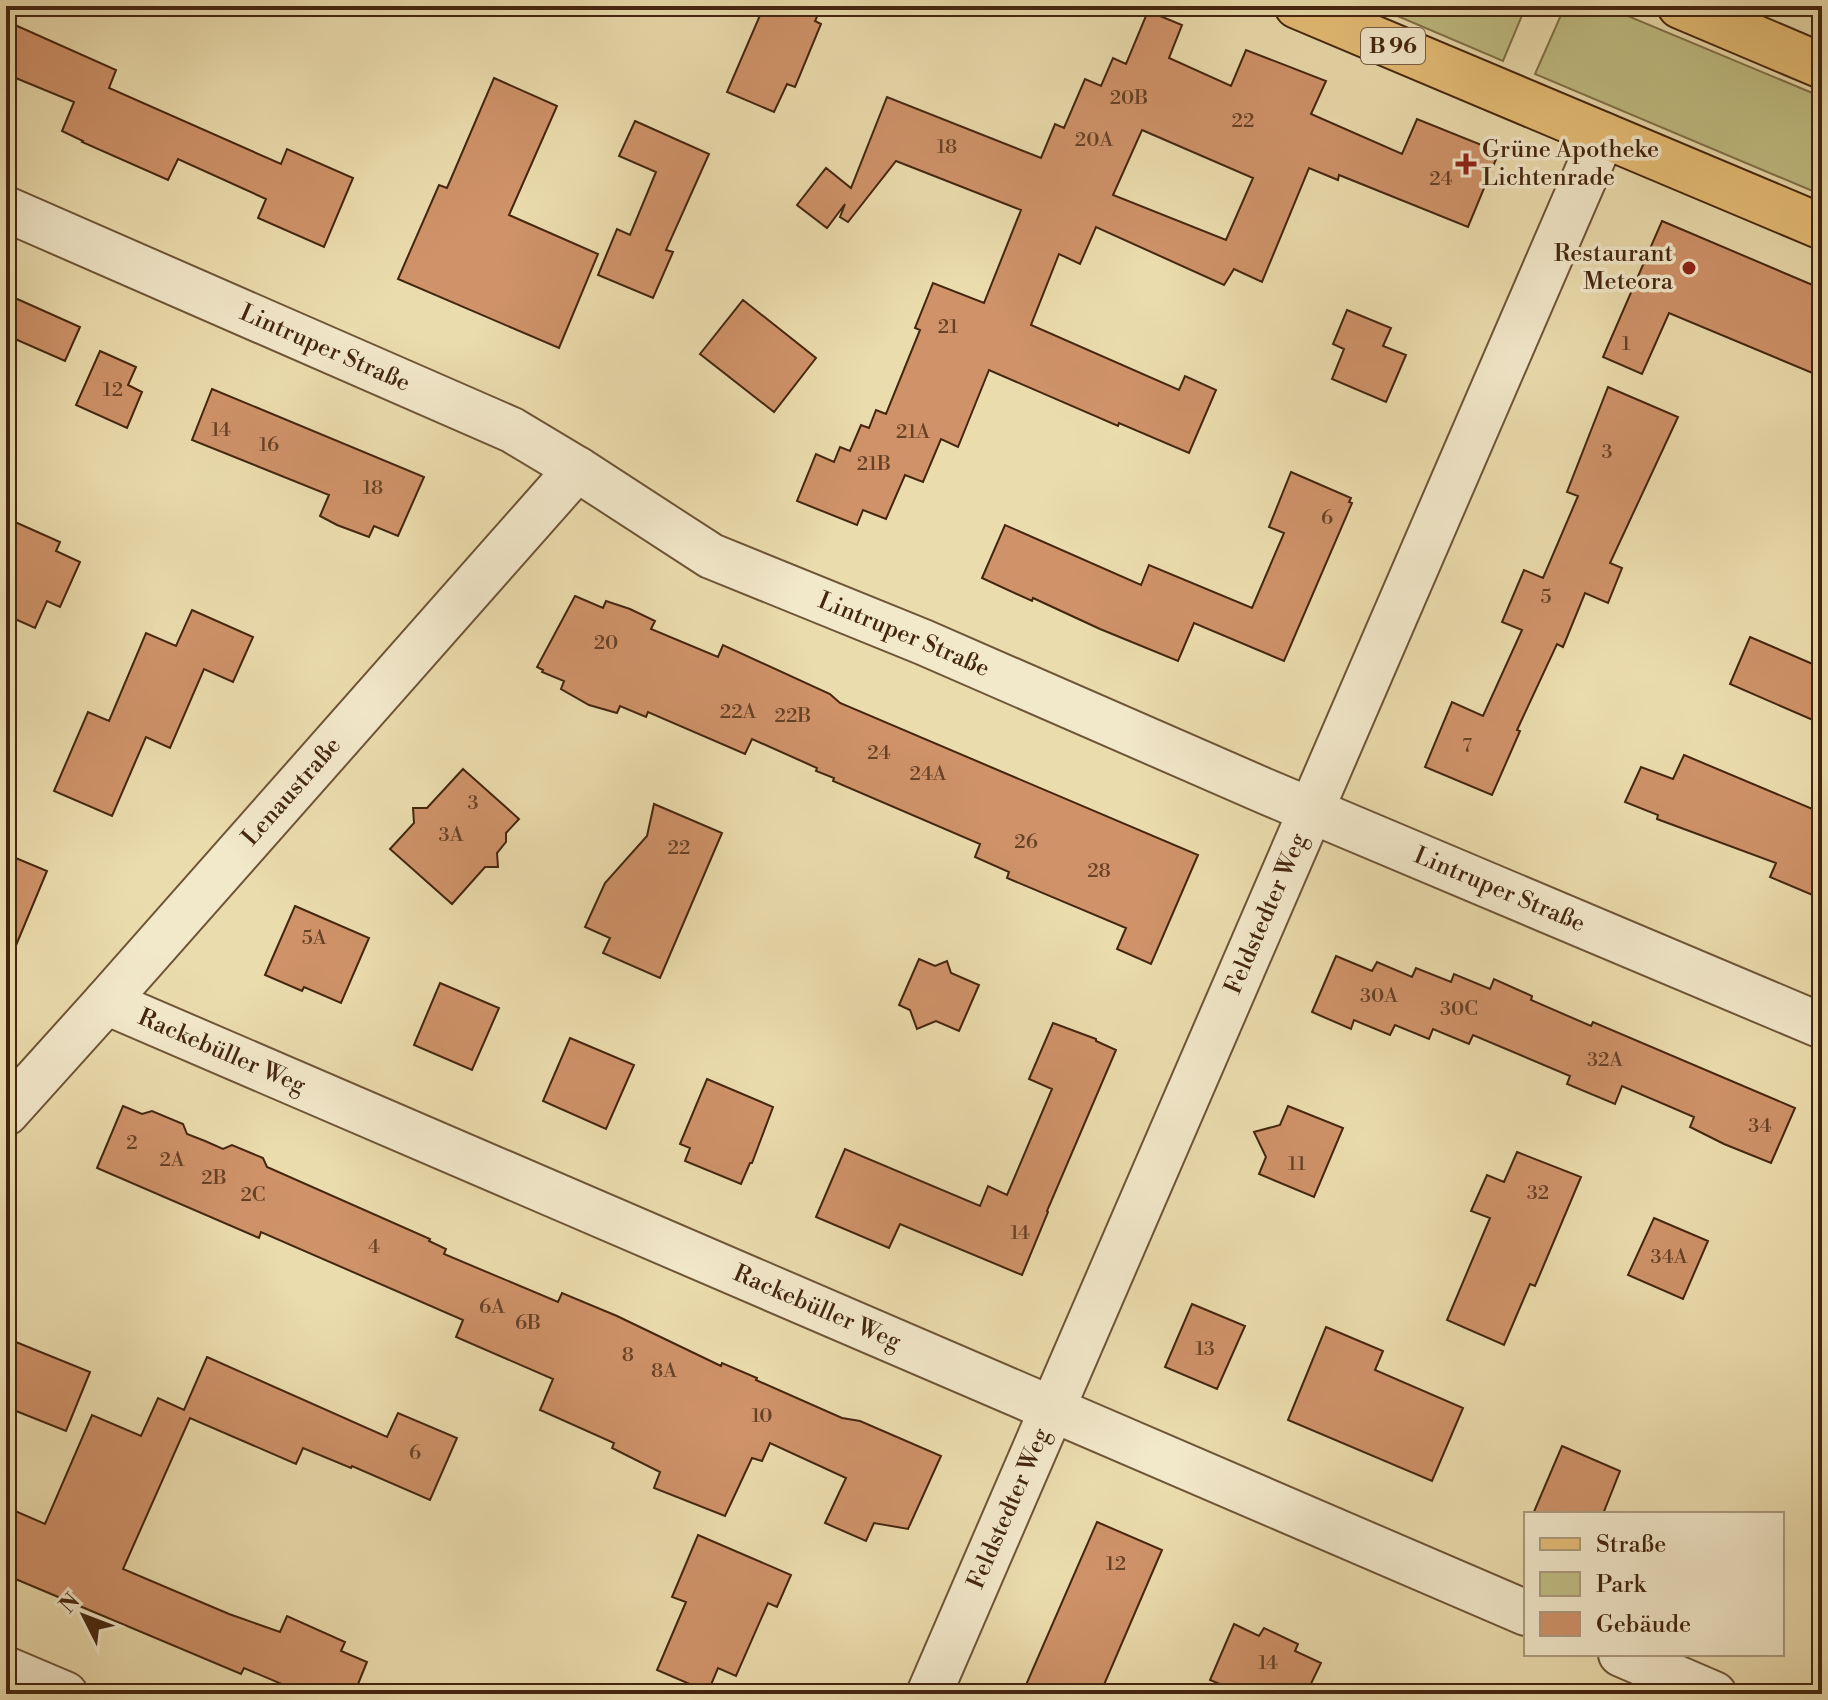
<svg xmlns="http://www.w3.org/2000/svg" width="1828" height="1700" font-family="'Libre Bodoni',serif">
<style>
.green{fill:#c0be84;stroke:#82724a;stroke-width:2}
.building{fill:#cf9269;stroke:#44260f;stroke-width:2;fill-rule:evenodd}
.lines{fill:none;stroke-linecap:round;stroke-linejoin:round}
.street-casing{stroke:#6e5436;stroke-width:48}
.primary-casing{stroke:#44260f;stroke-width:48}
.street{stroke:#f2e8ca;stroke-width:44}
.primary{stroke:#e6be76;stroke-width:44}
.poi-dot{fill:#8f2418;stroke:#f2e8ca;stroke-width:3}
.labels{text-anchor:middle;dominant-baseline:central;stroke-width:7;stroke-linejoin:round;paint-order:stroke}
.number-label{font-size:20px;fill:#674126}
.shield{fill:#f2e8ca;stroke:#786047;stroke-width:2}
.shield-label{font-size:22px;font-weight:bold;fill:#44260f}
.poi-label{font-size:24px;fill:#44260f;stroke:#f2e8ca;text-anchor:start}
.street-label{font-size:24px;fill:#44260f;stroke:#f2e8ca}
</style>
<rect width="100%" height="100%" fill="#ebdcad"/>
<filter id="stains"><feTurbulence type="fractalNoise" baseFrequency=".0025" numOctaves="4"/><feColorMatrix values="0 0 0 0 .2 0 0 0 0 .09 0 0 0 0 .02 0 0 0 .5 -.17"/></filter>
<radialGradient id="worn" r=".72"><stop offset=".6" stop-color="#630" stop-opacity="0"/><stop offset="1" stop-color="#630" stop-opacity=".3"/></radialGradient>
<!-- green -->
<path class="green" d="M 1374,6 L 1526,6 L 1503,61 Z
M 1565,6 L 1604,6 L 1822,97 L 1822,195 L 1535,74 Z"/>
<!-- building -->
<path class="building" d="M 764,6 L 822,6 L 815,21 L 821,24 L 795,87 L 787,84 L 774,112 L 727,92 Z
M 1148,11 L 1182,25 L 1169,58 L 1231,86 L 1246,50 L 1326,81 L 1311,114 L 1402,154 L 1417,119 L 1499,152 L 1468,227 L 1339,175 L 1338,180 L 1309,168 L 1262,282 L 1234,269 L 1224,285 L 1096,227 L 1080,264 L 1059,254 L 1031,325 L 1179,390 L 1185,376 L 1216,390 L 1189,453 L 1119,423 L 1118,426 L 989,370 L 958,447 L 941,439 L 923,482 L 905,475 L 886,519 L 863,510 L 857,525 L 797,501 L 816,454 L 834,462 L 840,447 L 850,451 L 861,425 L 869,428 L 876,410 L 886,414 L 920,330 L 915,328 L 933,283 L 984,303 L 1021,210 L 896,161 L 848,222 L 840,217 L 845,204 L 827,228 L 797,205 L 826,168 L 851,188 L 887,97 L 1041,158 L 1055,124 L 1064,128 L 1085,79 L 1101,86 L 1113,58 L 1126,64 ZM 1142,130 L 1253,178 L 1226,240 L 1113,195 Z
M 6,21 L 116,70 L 109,88 L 281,164 L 287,149 L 353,178 L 324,247 L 258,218 L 266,199 L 178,159 L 168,180 L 82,142 L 83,141 L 62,131 L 74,102 L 6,74 Z
M 494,78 L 557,106 L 509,215 L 598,254 L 559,348 L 398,279 L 439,185 L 447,188 Z
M 635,121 L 709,154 L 666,250 L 673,252 L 653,298 L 598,275 L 617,229 L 630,235 L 656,172 L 619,156 Z
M 1662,221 L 1822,289 L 1822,377 L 1669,313 L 1642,374 L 1603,357 Z
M 6,294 L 80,327 L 65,361 L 6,335 Z
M 743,300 L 816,358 L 774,412 L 700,354 Z
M 1347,310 L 1391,328 L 1383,346 L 1406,355 L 1386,402 L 1332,379 L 1344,349 L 1333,344 Z
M 100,351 L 136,367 L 128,385 L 142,392 L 127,428 L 76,405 Z
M 1608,387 L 1678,417 L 1610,563 L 1622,568 L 1608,603 L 1585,593 L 1563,647 L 1557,644 L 1517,730 L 1520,731 L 1492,795 L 1425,767 L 1452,702 L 1483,716 L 1522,630 L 1502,622 L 1524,570 L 1543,578 L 1578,496 L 1567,492 Z
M 212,389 L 424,477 L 398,536 L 374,526 L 369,537 L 337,525 L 320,516 L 329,495 L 192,440 Z
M 1291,472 L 1351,498 L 1349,502 L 1352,503 L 1284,661 L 1194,623 L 1178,661 L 1100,629 L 1033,598 L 1032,601 L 982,578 L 1005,525 L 1141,585 L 1149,565 L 1252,608 L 1284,533 L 1269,527 Z
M 6,518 L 60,542 L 56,551 L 80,562 L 60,607 L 47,601 L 35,628 L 6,615 Z
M 575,596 L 603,608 L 606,601 L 630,609 L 655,621 L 651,629 L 718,657 L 723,645 L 830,694 L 840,703 L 1198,855 L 1151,964 L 1117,949 L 1126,928 L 1007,878 L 1009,872 L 975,857 L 980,844 L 833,781 L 834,778 L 816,771 L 817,768 L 752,739 L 745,754 L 648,712 L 646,717 L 620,706 L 617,713 L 589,705 L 561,689 L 564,681 L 542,672 L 543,670 L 537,667 Z
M 192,610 L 253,637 L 233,682 L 204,669 L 170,748 L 146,737 L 112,816 L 54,791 L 88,712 L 109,721 L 146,633 L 176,646 Z
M 1750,637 L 1822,668 L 1822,724 L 1730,684 Z
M 1684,755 L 1822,813 L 1822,899 L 1770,877 L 1776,863 L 1657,819 L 1658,815 L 1625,802 L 1641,767 L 1673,779 Z
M 463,769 L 519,819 L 506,833 L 506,842 L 497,853 L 498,867 L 485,867 L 452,904 L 390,849 L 414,823 L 413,808 L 427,808 Z
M 654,804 L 722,833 L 660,978 L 603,953 L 610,938 L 585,927 L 605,883 L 647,836 Z
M 6,854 L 47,871 L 7,967 L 6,967 Z
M 295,906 L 369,938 L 341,1003 L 304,987 L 302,991 L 265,975 Z
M 1336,956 L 1372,971 L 1377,962 L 1412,977 L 1416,968 L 1451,982 L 1454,974 L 1490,989 L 1494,979 L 1532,996 L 1531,1000 L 1591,1026 L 1593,1022 L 1795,1108 L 1771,1163 L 1724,1144 L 1690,1127 L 1694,1117 L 1622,1086 L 1615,1104 L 1567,1084 L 1570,1076 L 1473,1035 L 1469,1044 L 1433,1029 L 1429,1039 L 1395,1025 L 1390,1035 L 1354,1020 L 1351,1029 L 1312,1012 Z
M 919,959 L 935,966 L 947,961 L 951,973 L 979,985 L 959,1031 L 936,1021 L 917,1029 L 910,1010 L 899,1005 Z
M 440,983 L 499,1008 L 472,1070 L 414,1045 Z
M 1053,1023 L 1096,1039 L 1096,1041 L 1116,1050 L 1047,1211 L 1048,1212 L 1022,1275 L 900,1224 L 889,1248 L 816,1217 L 845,1149 L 980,1206 L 988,1186 L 1007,1195 L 1052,1089 L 1029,1079 Z
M 570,1038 L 634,1065 L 606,1129 L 543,1101 Z
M 707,1079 L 773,1107 L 752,1163 L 750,1163 L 741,1184 L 685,1161 L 690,1148 L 680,1144 Z
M 123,1106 L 142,1114 L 152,1111 L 183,1124 L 187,1134 L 205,1141 L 223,1149 L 232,1145 L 263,1158 L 267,1167 L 430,1239 L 429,1241 L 446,1249 L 444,1254 L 558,1302 L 562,1293 L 617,1316 L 721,1366 L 722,1363 L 757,1378 L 756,1380 L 842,1418 L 860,1421 L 941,1456 L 908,1529 L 874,1523 L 866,1541 L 825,1523 L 846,1478 L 770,1443 L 762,1461 L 752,1458 L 725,1516 L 654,1488 L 660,1472 L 612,1448 L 614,1443 L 540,1410 L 553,1379 L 456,1337 L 463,1320 L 261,1232 L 259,1238 L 97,1168 Z
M 1288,1106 L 1343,1128 L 1314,1197 L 1259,1174 L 1266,1157 L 1254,1132 L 1280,1125 Z
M 1517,1152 L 1581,1177 L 1535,1286 L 1530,1284 L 1504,1345 L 1447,1320 L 1490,1218 L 1471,1211 L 1487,1175 L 1504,1182 Z
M 1654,1218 L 1708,1241 L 1683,1299 L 1628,1275 Z
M 1192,1304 L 1245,1326 L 1217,1389 L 1165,1367 Z
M 1326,1327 L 1383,1351 L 1375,1370 L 1463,1408 L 1432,1481 L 1288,1420 Z
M 6,1338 L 90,1372 L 66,1431 L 6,1407 Z
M 207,1357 L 387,1437 L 398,1413 L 457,1438 L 430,1500 L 352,1466 L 351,1468 L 303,1448 L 296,1464 L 190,1418 L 123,1569 L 229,1614 L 280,1632 L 287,1616 L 345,1642 L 341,1651 L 367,1662 L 354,1694 L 305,1694 L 244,1668 L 241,1674 L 6,1575 L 6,1507 L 45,1524 L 92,1415 L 141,1436 L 158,1398 L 184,1410 Z
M 1562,1446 L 1620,1471 L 1603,1514 L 1533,1514 Z
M 1097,1522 L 1162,1550 L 1100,1694 L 1022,1694 Z
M 698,1535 L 791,1575 L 777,1607 L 768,1603 L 736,1676 L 718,1668 L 708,1692 L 657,1670 L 686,1602 L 672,1597 Z
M 1234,1624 L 1259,1636 L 1264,1628 L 1298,1644 L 1295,1651 L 1321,1663 L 1306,1694 L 1244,1694 L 1210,1680 Z"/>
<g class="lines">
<!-- street casing -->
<g class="street-casing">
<g id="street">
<path id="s1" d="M 6,209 L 512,430 L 577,469 L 711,556 L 923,642 L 1267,792 L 1822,1026"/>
<path id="s2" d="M 106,1002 L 1526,1613"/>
<path id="s3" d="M 6,1113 L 106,1002 L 577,469"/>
<path d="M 1621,1654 L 1714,1694"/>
<path d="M 6,1669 L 65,1694"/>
<path id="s4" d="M 929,1694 L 1603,135"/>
</g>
</g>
<!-- primary casing -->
<g class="primary-casing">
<path id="primary" d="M 1297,6 L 1822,227
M 1680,6 L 1822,66"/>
</g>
<!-- street -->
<use href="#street" class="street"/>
<!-- primary -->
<use href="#primary" class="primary"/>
</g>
<!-- markers -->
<g class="poi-dot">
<path d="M1462 152h8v8h8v8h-8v8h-8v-8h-8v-8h8z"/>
<circle cx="1689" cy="268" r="8"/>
</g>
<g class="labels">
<!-- number labels -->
<g class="number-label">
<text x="1129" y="98">20B</text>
<text x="1243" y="121">22</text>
<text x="1094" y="140">20A</text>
<text x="947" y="147">18</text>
<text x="1441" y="179">24</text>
<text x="948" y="327">21</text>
<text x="1626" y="344">1</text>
<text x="113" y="390">12</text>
<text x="221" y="430">14</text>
<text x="913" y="432">21A</text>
<text x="269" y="445">16</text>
<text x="1607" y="452">3</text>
<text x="874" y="464">21B</text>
<text x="373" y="488">18</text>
<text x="1327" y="518">6</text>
<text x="1546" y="597">5</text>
<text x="606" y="643">20</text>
<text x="738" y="712">22A</text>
<text x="793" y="716">22B</text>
<text x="1467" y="746">7</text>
<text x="879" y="753">24</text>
<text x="928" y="774">24A</text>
<text x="473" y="803">3</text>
<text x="451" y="835">3A</text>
<text x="1026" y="842">26</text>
<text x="679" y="848">22</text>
<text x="1099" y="871">28</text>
<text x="314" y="938">5A</text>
<text x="1379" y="996">30A</text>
<text x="1459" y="1009">30C</text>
<text x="1605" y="1060">32A</text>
<text x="1760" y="1126">34</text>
<text x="132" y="1143">2</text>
<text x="172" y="1160">2A</text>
<text x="1297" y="1164">11</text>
<text x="214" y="1178">2B</text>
<text x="1538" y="1193">32</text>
<text x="253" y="1195">2C</text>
<text x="1020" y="1233">14</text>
<text x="374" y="1247">4</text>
<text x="1669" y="1257">34A</text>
<text x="492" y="1307">6A</text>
<text x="528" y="1323">6B</text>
<text x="1205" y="1349">13</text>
<text x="628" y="1355">8</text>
<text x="664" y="1371">8A</text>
<text x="762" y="1416">10</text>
<text x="415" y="1453">6</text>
<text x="1116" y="1564">12</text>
<text x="1268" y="1663">14</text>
</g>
<!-- shield labels -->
<rect class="shield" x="1361" y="28" width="64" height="36" rx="6"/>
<g class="shield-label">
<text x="1393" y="46">B 96</text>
</g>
<!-- poi labels -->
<g class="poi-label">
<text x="1482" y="150">Grüne Apotheke<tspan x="1482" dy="28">Lichtenrade</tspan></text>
<text x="1673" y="254" text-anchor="end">Restaurant<tspan x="1673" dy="28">Meteora</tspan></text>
</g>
<!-- street labels -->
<g class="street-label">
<text stroke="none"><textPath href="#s1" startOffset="348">Lintruper Straße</textPath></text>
<text stroke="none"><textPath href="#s1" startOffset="996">Lintruper Straße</textPath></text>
<text stroke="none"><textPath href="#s3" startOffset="430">Lenaustraße</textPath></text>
<text stroke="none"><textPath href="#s1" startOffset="1644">Lintruper Straße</textPath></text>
<text stroke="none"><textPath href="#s4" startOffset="850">Feldstedter Weg</textPath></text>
<text stroke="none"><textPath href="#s2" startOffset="126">Rackebüller Weg</textPath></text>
<text stroke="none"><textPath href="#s2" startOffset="774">Rackebüller Weg</textPath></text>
<text stroke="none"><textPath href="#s4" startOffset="202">Feldstedter Weg</textPath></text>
</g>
</g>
<!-- margin -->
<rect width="1828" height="1700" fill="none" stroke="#ebdcad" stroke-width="32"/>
<rect x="8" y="8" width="1812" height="1684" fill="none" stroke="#44260f" stroke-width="4"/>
<rect x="16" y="16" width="1796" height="1668" fill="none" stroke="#44260f" stroke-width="2"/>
<!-- legend -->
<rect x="1524" y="1512" width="260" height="144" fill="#f2e8ca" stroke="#ac9a7f" stroke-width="2"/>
<rect x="1540" y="1538" width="40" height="12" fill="#e6be76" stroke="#ac9a7f" stroke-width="2"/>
<text x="1596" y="1552" font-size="24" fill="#44260f">Straße</text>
<rect x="1540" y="1572" width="40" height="24" fill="#c0be84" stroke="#ac9a7f" stroke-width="2"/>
<text x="1596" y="1592" font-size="24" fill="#44260f">Park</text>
<rect x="1540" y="1612" width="40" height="24" fill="#cf9269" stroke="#ac9a7f" stroke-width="2"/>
<text x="1596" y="1632" font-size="24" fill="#44260f">Gebäude</text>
<!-- north arrow -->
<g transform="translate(84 1616) rotate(312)" stroke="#f2e8ca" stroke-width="6" paint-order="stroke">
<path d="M0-6L14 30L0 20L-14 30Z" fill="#44260f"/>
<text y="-12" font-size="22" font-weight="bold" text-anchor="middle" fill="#44260f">N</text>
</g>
<rect width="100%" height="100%" filter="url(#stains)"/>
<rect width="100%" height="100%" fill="url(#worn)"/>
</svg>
